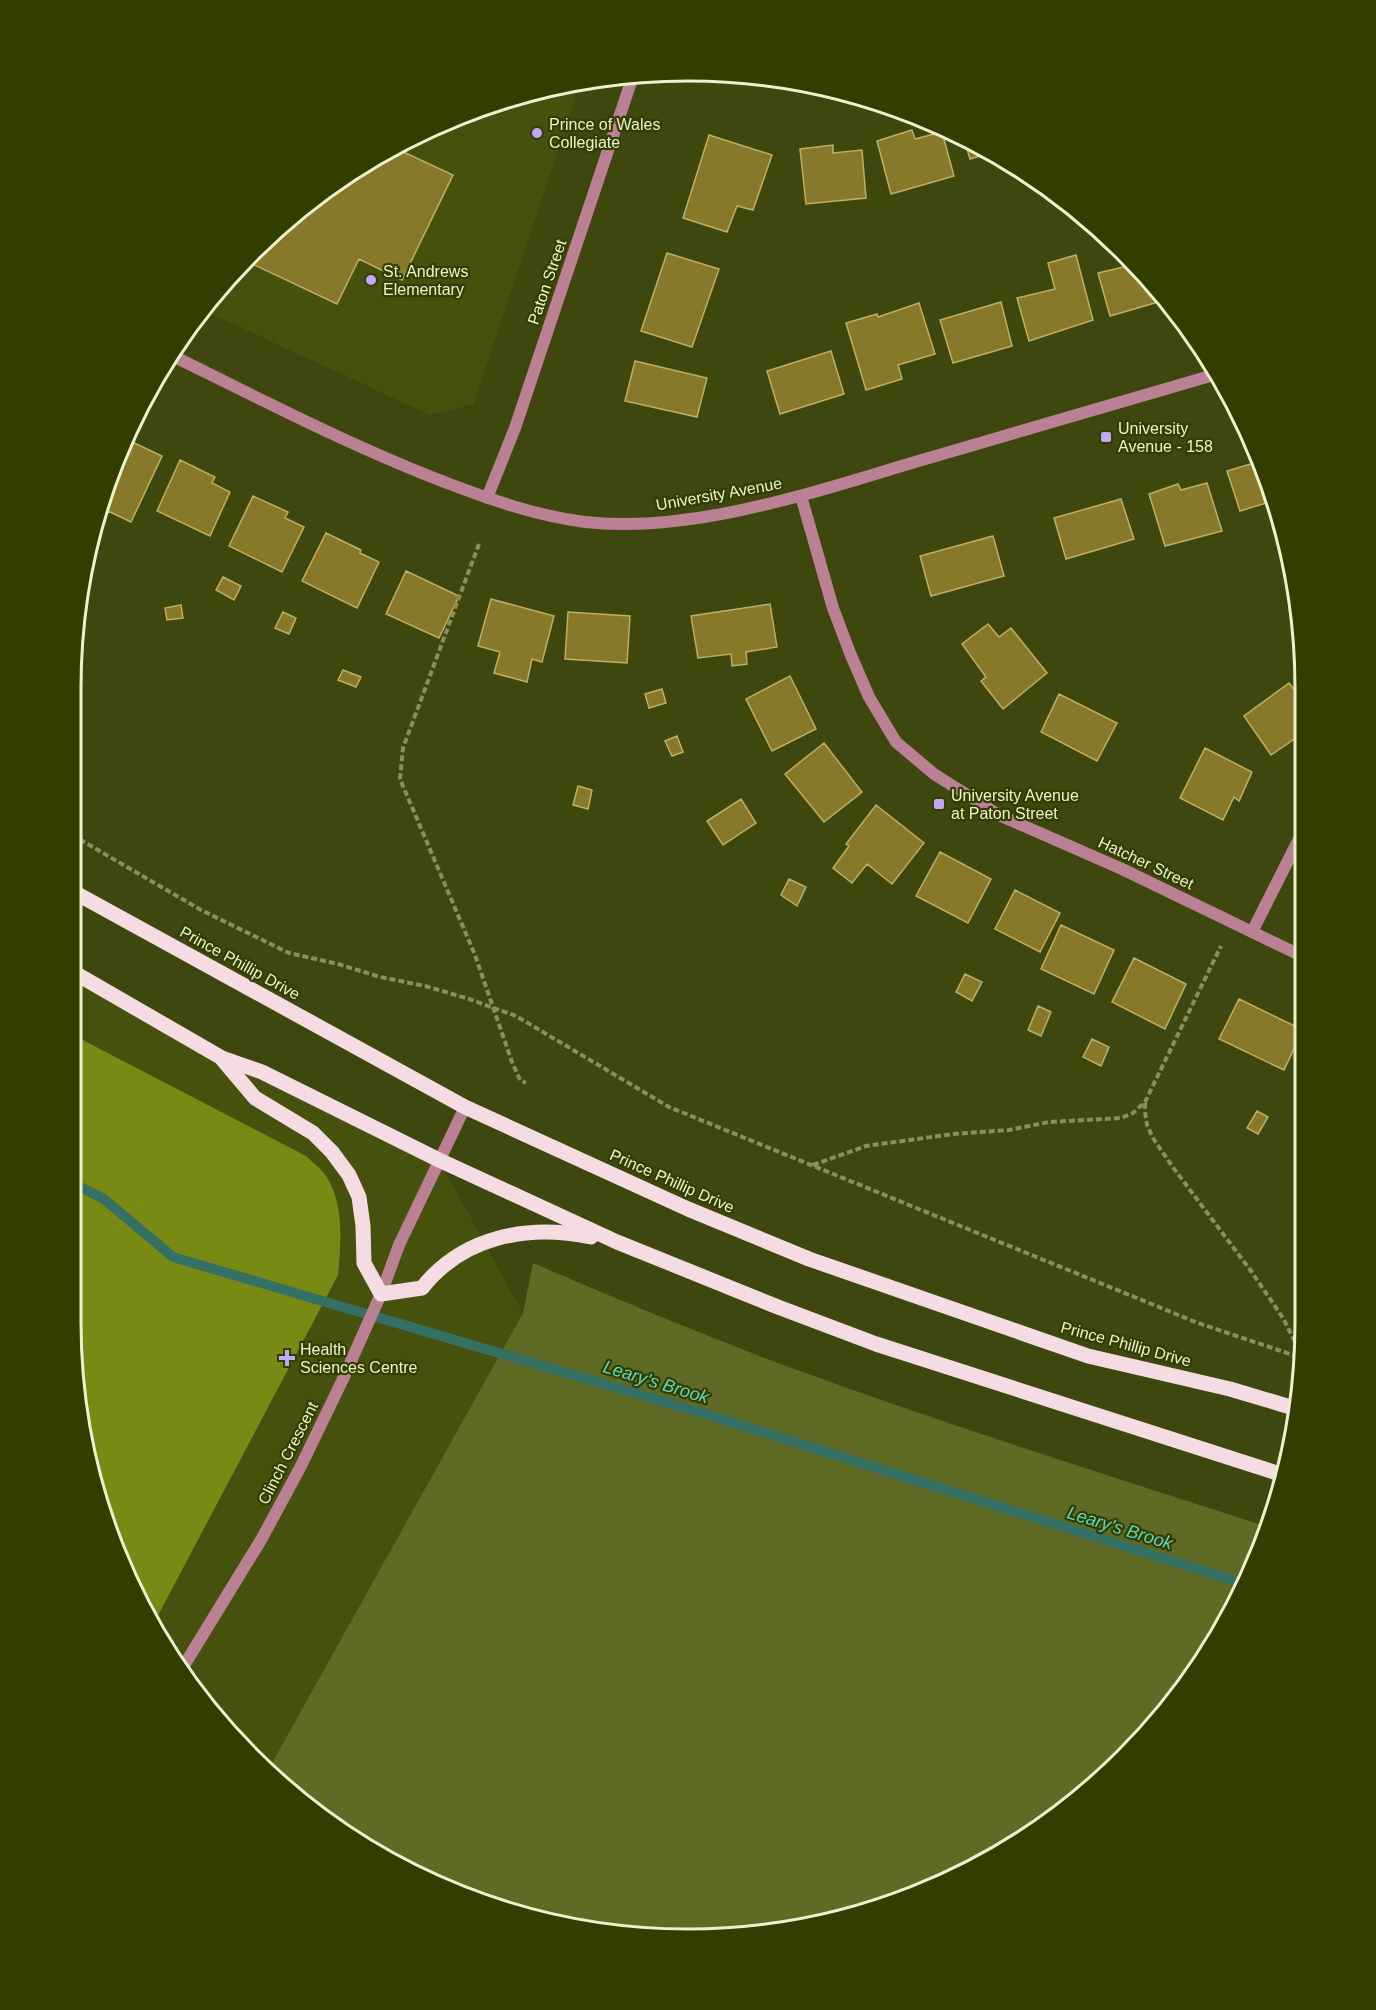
<svg xmlns="http://www.w3.org/2000/svg" width="1376" height="2010" font-family="Arial,sans-serif">
<style>
.built{fill:#47510e}
.green{fill:#5f6b24}
.forest{fill:#798a14}
.lines{fill:none;stroke-linecap:round;stroke-linejoin:round}
.stream{stroke:#347064;stroke-width:10}
.building{fill:#88792a;stroke:#beaf63;stroke-width:1.5}
.path{stroke:#868f5e;stroke-width:4;stroke-dasharray:6 3;stroke-linecap:butt}
.lane{stroke:#ba8093;stroke-width:12}
.street{stroke:#ba8093;stroke-width:12}
.primary{stroke:#f5dce3;stroke-width:15}
.poi-dot{fill:#c0a8f4;stroke:#343d00;stroke-width:2}
.labels{text-anchor:middle;dominant-baseline:central;stroke-width:4.5;stroke-linejoin:round;paint-order:stroke}
.poi-label{font-size:16px;fill:#eaf3ce;stroke:#343d00;text-anchor:start}
.street-label{font-size:16px;fill:#eaf3ce;stroke:#343d00}
.water-label{font-size:18px;font-style:italic;fill:#5ad8bf;stroke:#343d00}
.rim{fill:none;stroke:#eaf3ce;stroke-width:3}
</style>
<rect width="100%" height="100%" fill="#3e470d"/>
<!-- built -->
<path class="built" d="M 581,81 L 474,404 L 430,415 L 201,309 L 251,252 L 345,175 L 451,118 L 567,82 Z
M 73,969 L 222,1058 L 439,1160 L 523,1313 L 267,1772 L 251,1758 L 175,1665 L 103,1520 L 76,1403 Z"/>
<!-- green -->
<path class="green" d="M 533,1263 C 617,1299 701,1334 786,1366 C 944,1424 1105,1474 1265,1526 L 1242,1595 L 1178,1698 L 1125,1758 L 996,1857 L 887,1907 L 809,1928 L 647,1938 L 529,1919 L 452,1893 L 312,1812 L 267,1772 L 523,1313 Z"/>
<!-- forest -->
<path class="forest" d="M 73,1035 L 306,1156 C 311,1161 318,1166 323,1172 C 345,1200 341,1242 338,1275 L 154,1623 L 103,1520 L 76,1403 Z"/>
<g class="lines">
<!-- stream -->
<path class="stream" d="M 74,1184 L 104,1199 L 173,1257 L 699,1412 L 1245,1584"/>
</g>
<!-- building -->
<path class="building" d="M 912,130 L 915,139 L 942,132 L 954,176 L 891,194 L 877,141 Z
M 709,135 L 772,155 L 753,210 L 737,206 L 727,232 L 683,218 Z
M 964,139 L 991,153 L 970,159 Z
M 833,145 L 833,153 L 862,150 L 866,198 L 806,204 L 800,149 Z
M 395,148 L 453,175 L 402,280 L 359,259 L 337,304 L 244,260 L 251,252 L 345,175 Z
M 667,253 L 719,269 L 692,347 L 641,331 Z
M 1076,255 L 1093,320 L 1029,341 L 1017,298 L 1055,289 L 1048,263 Z
M 1135,264 L 1165,300 L 1110,316 L 1098,273 Z
M 1001,302 L 1012,346 L 953,363 L 940,320 Z
M 919,303 L 935,354 L 898,365 L 902,379 L 866,390 L 846,323 L 877,314 L 878,317 Z
M 831,351 L 844,394 L 780,414 L 767,371 Z
M 635,361 L 707,378 L 697,417 L 625,401 Z
M 126,439 L 162,456 L 131,522 L 108,511 L 104,519 L 99,517 Z
M 180,460 L 215,477 L 212,483 L 230,492 L 210,536 L 157,511 Z
M 1261,461 L 1280,522 L 1278,523 L 1273,501 L 1240,511 L 1227,471 Z
M 1207,483 L 1222,531 L 1165,546 L 1149,494 L 1178,484 L 1181,490 Z
M 253,496 L 288,512 L 285,518 L 304,527 L 282,572 L 229,546 Z
M 1121,499 L 1134,539 L 1066,559 L 1054,518 Z
M 326,533 L 361,550 L 360,553 L 379,562 L 357,608 L 302,581 Z
M 993,536 L 1004,576 L 931,596 L 920,556 Z
M 406,571 L 459,596 L 439,638 L 386,614 Z
M 223,577 L 241,586 L 234,600 L 216,590 Z
M 491,599 L 554,616 L 542,662 L 532,659 L 527,682 L 494,673 L 500,652 L 478,646 Z
M 770,604 L 777,647 L 746,652 L 747,664 L 732,666 L 731,654 L 698,658 L 691,616 Z
M 181,605 L 183,618 L 167,620 L 165,608 Z
M 283,612 L 296,618 L 289,634 L 275,628 Z
M 568,612 L 630,616 L 627,663 L 565,659 Z
M 988,624 L 999,637 L 1011,628 L 1047,673 L 1003,709 L 981,681 L 986,677 L 962,644 Z
M 343,670 L 361,677 L 356,687 L 338,680 Z
M 790,676 L 816,729 L 772,751 L 746,699 Z
M 1289,683 L 1306,704 L 1306,731 L 1271,755 L 1244,716 Z
M 662,689 L 666,703 L 649,708 L 645,694 Z
M 1059,694 L 1117,723 L 1097,761 L 1041,732 Z
M 677,736 L 683,752 L 672,756 L 665,741 Z
M 824,743 L 862,792 L 824,822 L 785,774 Z
M 1205,748 L 1252,772 L 1239,801 L 1234,797 L 1223,820 L 1180,798 Z
M 578,786 L 592,790 L 588,809 L 573,805 Z
M 741,799 L 756,823 L 723,845 L 707,821 Z
M 876,805 L 924,843 L 892,884 L 867,864 L 852,883 L 833,868 L 849,846 L 846,844 Z
M 940,852 L 991,879 L 968,923 L 916,896 Z
M 789,879 L 806,887 L 797,906 L 781,895 Z
M 1015,890 L 1060,913 L 1040,952 L 995,929 Z
M 1061,925 L 1114,950 L 1094,994 L 1041,969 Z
M 1134,958 L 1186,984 L 1165,1029 L 1112,1002 Z
M 965,974 L 982,982 L 972,1001 L 956,992 Z
M 1239,999 L 1303,1030 L 1284,1070 L 1219,1039 Z
M 1038,1006 L 1051,1012 L 1041,1036 L 1028,1030 Z
M 1092,1039 L 1109,1047 L 1101,1066 L 1083,1057 Z
M 1257,1111 L 1268,1117 L 1258,1134 L 1247,1128 Z"/>
<g class="lines">
<!-- path -->
<path class="path" d="M 479,544 L 403,748 L 400,779 L 475,955 L 512,1062 L 520,1080 L 526,1083
M 72,835 L 201,910 L 289,953 L 338,964 L 380,977 L 425,986 L 466,998 L 516,1016 L 669,1107 L 1198,1323 L 1302,1358
M 1145,1103 L 1145,1112 L 1147,1125 L 1153,1138 L 1172,1166 L 1251,1271 L 1283,1318 L 1302,1356
M 813,1165 L 866,1146 L 953,1134 L 1009,1130 L 1049,1122 L 1121,1118 L 1133,1113 L 1145,1102 L 1221,946"/>
<!-- lane -->
<path class="lane" d="M 180,1672 L 261,1540 L 301,1466 L 343,1379"/>
<!-- street -->
<path class="street" d="M 171,355 C 262,400 353,447 447,483 C 492,500 537,516 585,522 C 691,534 814,492 915,462 C 1015,433 1116,404 1217,374
M 801,496 L 833,608 L 850,653 L 869,697 L 896,742 L 934,774 L 999,815 L 1122,869 L 1306,958
M 487,498 L 515,428 L 633,76
M 1252,932 L 1306,825
M 343,1379 L 381,1294 L 399,1245 L 465,1107"/>
<!-- primary -->
<path class="primary" d="M 72,891 L 465,1107 L 688,1209 L 809,1259 L 1088,1356 L 1230,1389 L 1297,1409
M 73,972 L 222,1058 L 262,1072 L 439,1160 L 617,1242 L 778,1307 L 876,1344 L 1283,1475
M 222,1059 L 255,1098 L 313,1133 L 332,1152 L 349,1175 L 359,1197 L 363,1226 L 364,1263 L 381,1294 L 422,1288 C 463,1236 528,1224 591,1237"/>
</g>
<!-- markers -->
<g class="poi-dot">
<circle cx="537" cy="133" r="6"/>
<circle cx="371" cy="280" r="6"/>
<rect x="1100" y="431" width="12" height="12" rx="3"/>
<rect x="933" y="798" width="12" height="12" rx="3"/>
<path d="M284 1349h6v6h6v6h-6v6h-6v-6h-6v-6h6z"/>
</g>
<g class="labels">
<!-- poi labels -->
<g class="poi-label">
<text x="549" y="124">Prince of Wales<tspan x="549" dy="18">Collegiate</tspan></text>
<text x="383" y="271">St. Andrews<tspan x="383" dy="18">Elementary</tspan></text>
<text x="1118" y="428">University<tspan x="1118" dy="18">Avenue - 158</tspan></text>
<text x="951" y="795">University Avenue<tspan x="951" dy="18">at Paton Street</tspan></text>
<text x="300" y="1349">Health<tspan x="300" dy="18">Sciences Centre</tspan></text>
</g>
<!-- street labels -->
<g class="street-label">
<text transform="translate(547 282) rotate(-71)">Paton Street</text>
<text transform="translate(719 494) rotate(-10)">University Avenue</text>
<text transform="translate(1146 863) rotate(25)">Hatcher Street</text>
<text transform="translate(240 963) rotate(29)">Prince Phillip Drive</text>
<text transform="translate(672 1181) rotate(24)">Prince Phillip Drive</text>
<text transform="translate(1126 1344) rotate(15)">Prince Phillip Drive</text>
<text transform="translate(288 1453) rotate(-63)">Clinch Crescent</text>
</g>
<!-- water labels -->
<g class="water-label">
<text transform="translate(656 1382) rotate(17)">Leary's Brook</text>
<text transform="translate(1120 1528) rotate(17)">Leary's Brook</text>
</g>
</g>
<!-- crop -->
<path d="M0 0H1376V2010H0ZM688 81H688A607 607 0 0 1 1295 688V1322A607 607 0 0 1 688 1929H688A607 607 0 0 1 81 1322V688A607 607 0 0 1 688 81Z" fill="#343d00" fill-rule="evenodd"/>
<path class="rim" d="M688 81H688A607 607 0 0 1 1295 688V1322A607 607 0 0 1 688 1929H688A607 607 0 0 1 81 1322V688A607 607 0 0 1 688 81Z"/>
</svg>
